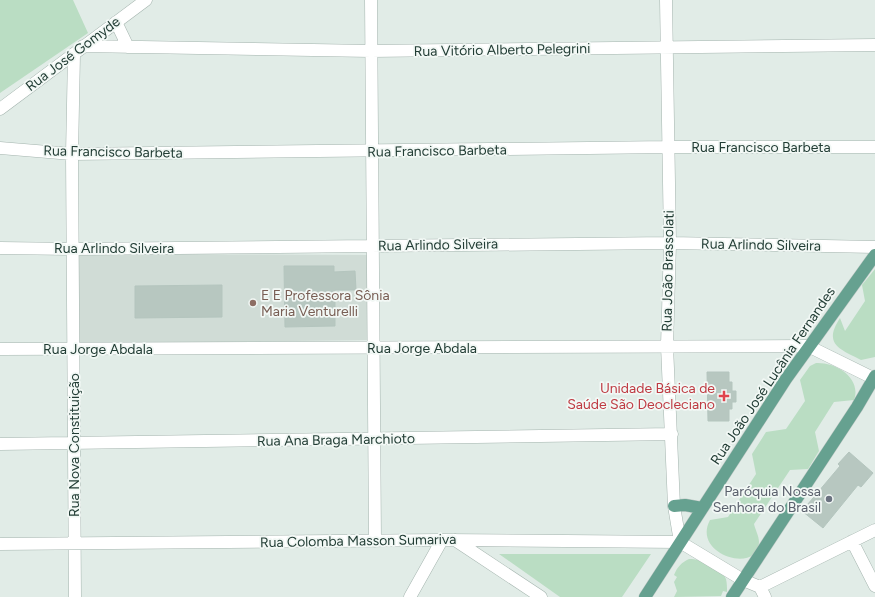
<svg xmlns="http://www.w3.org/2000/svg" width="875" height="597" font-family="Figtree,sans-serif">
<style>
.built{fill:#d0dcd6;fill-rule:evenodd}
.green{fill:#baddc3}
.building{fill:#b7c7c0;stroke:#b4c5be}
.lines{fill:none;stroke-linecap:round;stroke-linejoin:round}
.minor-casing{stroke:#a4b4ae;stroke-width:13}
.major-casing{stroke:#c1c9c6;stroke-width:13}
.minor{stroke:#fff;stroke-width:12}
.major{stroke:#66a190;stroke-width:12}
.education-dot{fill:#8d6e63;stroke:#f2f8f5;stroke-width:1.5}
.health-dot{fill:#e0444e;stroke:#f2f8f5;stroke-width:1.5}
.worship-dot{fill:#6b7280;stroke:#f2f8f5;stroke-width:1.5}
.labels{text-anchor:middle;dominant-baseline:central;stroke-width:3.5;stroke-linejoin:round;paint-order:stroke}
.street-label{font-size:14px;fill:#223d35;stroke:#f2f8f5}
.education-label{font-size:14px;fill:#785e54;stroke:#f2f8f5;text-anchor:start}
.health-label{font-size:14px;fill:#be3a42;stroke:#f2f8f5;text-anchor:end}
.worship-label{font-size:14px;fill:#5b616d;stroke:#f2f8f5;text-anchor:end}
</style>
<rect width="100%" height="100%" fill="#e1ece7"/>
<!-- built -->
<path class="built" d="M 76,254 L 369,255 L 370,340 L 77,344 ZM 334,266 L 335,326 L 286,327 L 284,267 ZM 221,285 L 135,318 L 135,286 Z"/>
<!-- green -->
<path class="green" d="M 0,0 L 73,0 L 88,33 L 0,93 Z
M 875,269 L 875,357 L 861,360 C 839,349 823,344 840,318 L 845,331 L 865,301 L 862,285 Z
M 816,363 C 836,362 862,378 854,400 L 834,402 L 815,432 L 819,451 L 808,469 L 790,470 L 754,524 C 755,529 759,536 759,542 C 759,575 691,555 710,520 L 728,517 L 756,474 L 752,454 L 766,432 L 786,429 L 805,401 L 800,380 L 810,366 Z
M 499,554 L 651,554 L 622,597 L 560,597 Z
M 689,559 C 701,559 721,567 726,579 C 727,583 727,588 727,592 L 723,591 L 721,596 L 674,597 L 677,591 L 674,582 L 677,577 L 674,575 C 677,567 682,562 689,559 Z"/>
<!-- building -->
<path class="building" d="M 284,266 L 334,266 L 334,272 L 355,271 L 356,290 L 335,290 L 335,326 L 285,327 Z
M 222,285 L 222,317 L 135,318 L 135,286 Z
M 707,372 L 729,372 L 729,382 L 732,382 L 732,391 L 736,391 L 736,402 L 732,402 L 732,409 L 729,409 L 729,421 L 708,421 Z
M 849,452 L 873,473 L 861,487 L 858,485 L 823,528 L 802,511 L 840,466 L 838,464 Z"/>
<g class="lines">
<!-- minor casing -->
<g class="minor-casing">
<path id="minor" d="M 371,0 L 375,541
M 666,0 L 670,243 L 667,346 L 674,506 L 680,542
M 116,22 L 128,47
M 83,46 L 371,51 L 875,45
M 74,54 L 72,154 L 75,597
M 0,109 L 146,0
M 0,148 L 72,154 L 669,147 L 875,147
M 0,248 L 73,249 L 670,243 L 875,247
M 0,349 L 808,346 L 875,379
M 0,444 L 672,434
M 455,540 L 541,597
M 852,541 L 875,586
M 0,544 L 442,540 L 680,542 L 743,580 L 760,587 L 765,597
M 760,587 L 875,530
M 410,597 L 442,540"/>
</g>
<!-- major casing -->
<g class="major-casing">
<path id="major" d="M 674,506 L 685,505 L 702,508
M 645,597 L 786,379 L 875,255
M 732,597 L 857,407 L 875,376"/>
</g>
<!-- minor -->
<use href="#minor" class="minor"/>
<!-- major -->
<use href="#major" class="major"/>
</g>
<!-- markers -->
<circle class="education-dot" cx="253" cy="303" r="4"/>
<path class="health-dot" d="M722 390h4v4h4v4h-4v4h-4v-4h-4v-4h4z"/>
<circle class="worship-dot" cx="829" cy="499" r="4"/>
<g class="labels">
<!-- street labels -->
<g class="street-label">
<text transform="translate(502 50) rotate(-1)">Rua Vitório Alberto Pelegrini</text>
<text transform="translate(73 54) rotate(-37)">Rua José Gomyde</text>
<text x="761" y="147">Rua Francisco Barbeta</text>
<text transform="translate(437 151) rotate(-1)">Rua Francisco Barbeta</text>
<text transform="translate(113 152) rotate(1)">Rua Francisco Barbeta</text>
<text transform="translate(438 245) rotate(-1)">Rua Arlindo Silveira</text>
<text transform="translate(761 245) rotate(1)">Rua Arlindo Silveira</text>
<text x="114" y="248">Rua Arlindo Silveira</text>
<text transform="translate(668 271) rotate(-89)">Rua João Brassolati</text>
<text x="422" y="348">Rua Jorge Abdala</text>
<text x="98" y="349">Rua Jorge Abdala</text>
<text transform="translate(773 376) rotate(-56)">Rua João José Lucânia Fernandes</text>
<text transform="translate(336 440) rotate(-1)">Rua Ana Braga Marchioto</text>
<text transform="translate(74 445) rotate(-90)">Rua Nova Constituição</text>
<text transform="translate(358 541) rotate(-1)">Rua Colomba Masson Sumariva</text>
</g>
<!-- education labels -->
<g class="education-label">
<text x="261" y="295">E E Professora Sônia<tspan x="261" dy="16">Maria Venturelli</tspan></text>
</g>
<!-- health labels -->
<g class="health-label">
<text x="715" y="388">Unidade Básica de<tspan x="715" dy="16">Saúde São Deocleciano</tspan></text>
</g>
<!-- worship labels -->
<g class="worship-label">
<text x="821" y="491">Paróquia Nossa<tspan x="821" dy="16">Senhora do Brasil</tspan></text>
</g>
</g>
</svg>
